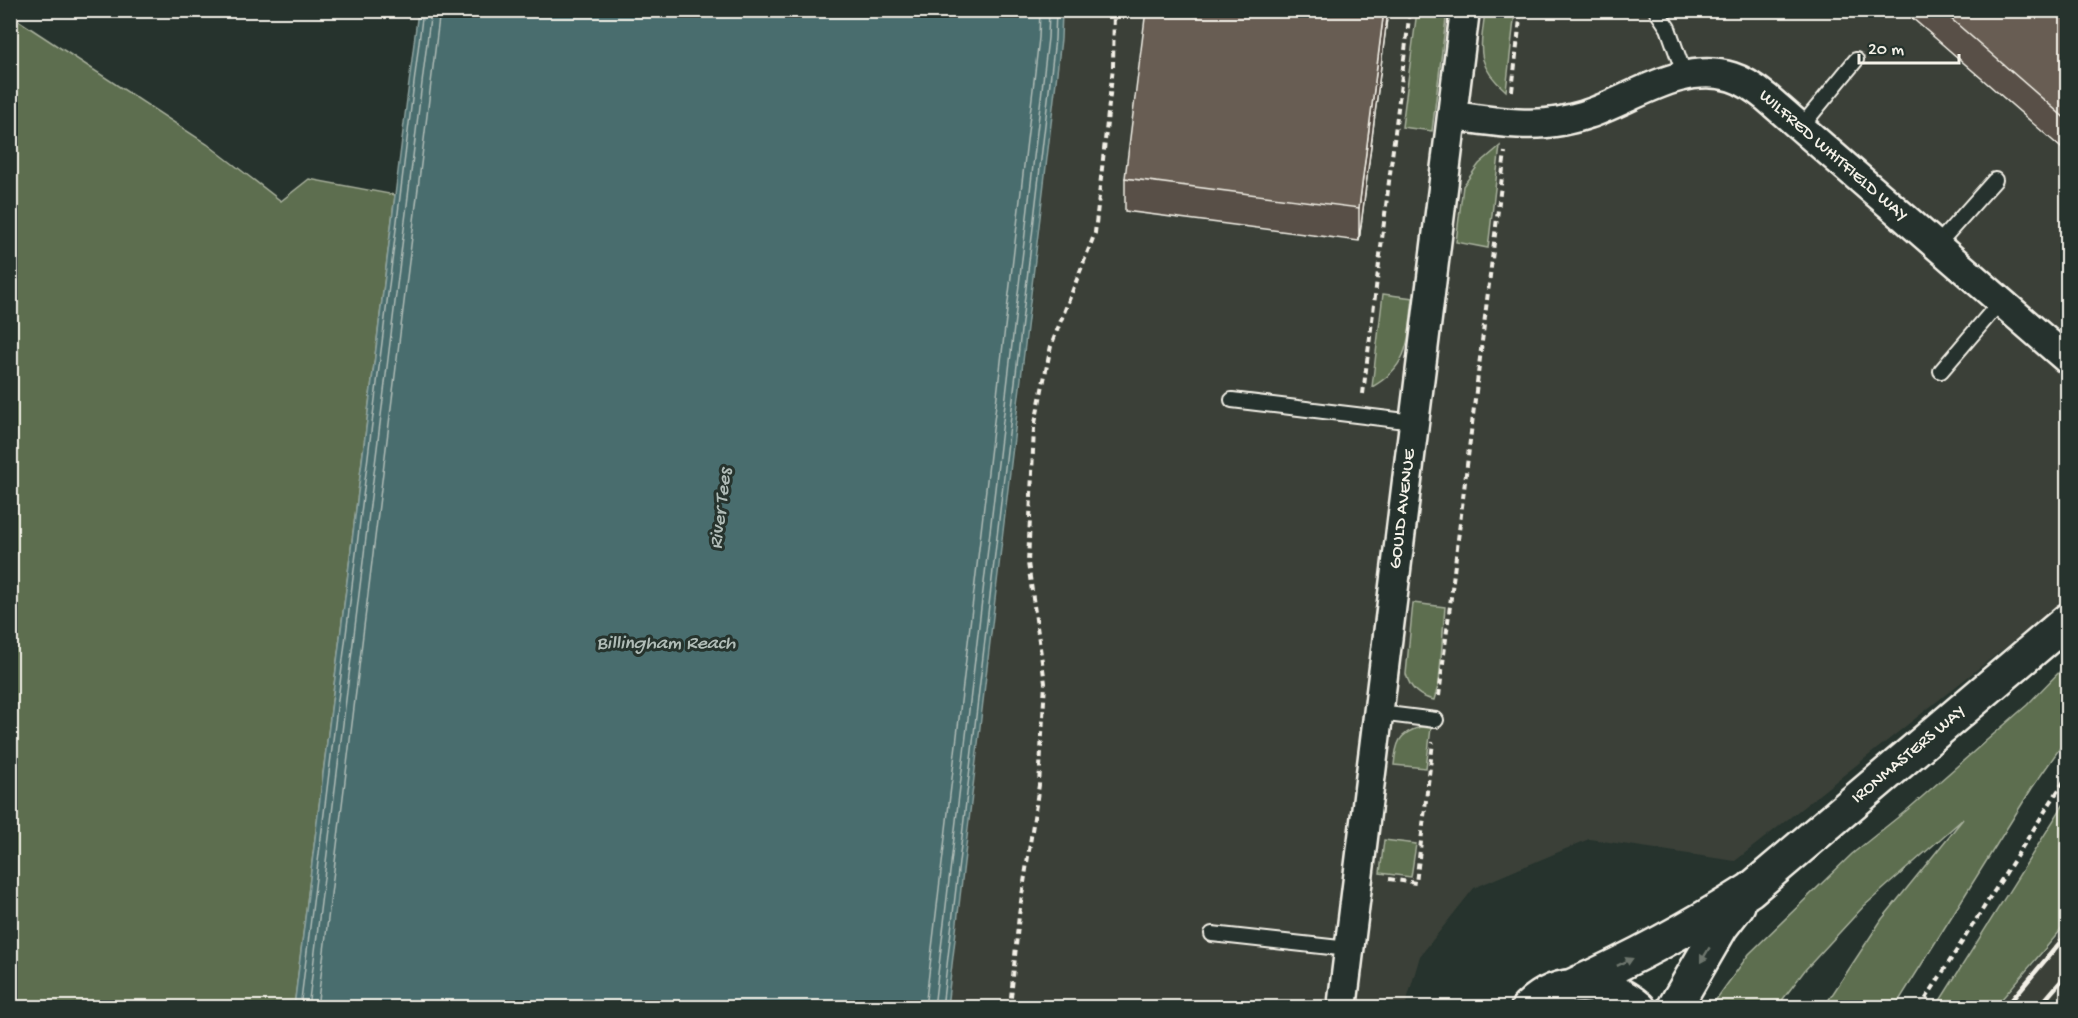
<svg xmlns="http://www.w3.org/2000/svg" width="2078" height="1018" font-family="'Gochi Hand',sans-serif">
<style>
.built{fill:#3a4038}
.green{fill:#5d6e50;stroke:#a8b09c;stroke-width:1.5}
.water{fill:#496d6e;stroke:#8da29f;stroke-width:1.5}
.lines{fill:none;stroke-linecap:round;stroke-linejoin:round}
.shore{stroke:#b0bcb7;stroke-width:1.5}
.lane-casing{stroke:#f4f1e8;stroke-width:18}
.street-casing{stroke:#f4f1e8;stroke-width:33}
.secondary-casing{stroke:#f4f1e8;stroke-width:38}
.path{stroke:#f4f1e8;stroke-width:4;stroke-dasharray:6 4.5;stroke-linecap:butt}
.lane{stroke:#26332d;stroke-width:14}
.street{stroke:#26332d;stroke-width:28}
.secondary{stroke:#26332d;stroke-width:33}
.rail{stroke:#f4f1e8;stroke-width:4.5}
.wall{fill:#595047;stroke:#f4f1e8;stroke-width:1.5}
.shaded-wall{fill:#484139;stroke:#f4f1e8;stroke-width:1.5}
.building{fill:#675d52;stroke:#f4f1e8;stroke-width:1.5}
.oneway{fill:#6e766e}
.labels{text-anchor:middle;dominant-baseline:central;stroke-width:6;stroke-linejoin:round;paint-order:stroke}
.street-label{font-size:18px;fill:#f4f1e8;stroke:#26332d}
.water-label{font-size:20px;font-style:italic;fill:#b0bcb7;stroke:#26332d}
</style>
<rect width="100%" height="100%" fill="#26332d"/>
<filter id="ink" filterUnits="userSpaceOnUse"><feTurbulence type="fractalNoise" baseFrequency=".0167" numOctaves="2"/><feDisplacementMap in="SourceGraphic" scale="12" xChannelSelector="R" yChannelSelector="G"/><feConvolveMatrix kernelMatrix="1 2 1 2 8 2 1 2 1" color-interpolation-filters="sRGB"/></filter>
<g filter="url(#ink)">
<!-- built -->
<path class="built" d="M 1062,11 L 2067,11 L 2068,593 L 2054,609 L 1735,861 L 1589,839 L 1474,888 L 1420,956 L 1405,1007 L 947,1008 L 1033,289 L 1061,39 Z
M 2067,926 L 2067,1007 L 1996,1007 Z"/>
<!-- green -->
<path class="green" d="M 1417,11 L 1447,11 L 1432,131 L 1402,127 Z
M 1485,11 L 1515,11 L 1506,91 C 1474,64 1481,48 1485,11 Z
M 10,15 L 207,144 L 281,201 L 309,179 L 395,195 L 294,1007 L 11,1007 Z
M 1500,146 L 1488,248 L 1456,242 L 1463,186 L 1479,164 Z
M 1383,294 L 1413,298 C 1408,338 1411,365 1372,387 Z
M 1413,603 L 1445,607 L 1439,683 L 1434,700 C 1419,697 1410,689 1406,674 Z
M 2067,664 L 2067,738 L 2032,788 L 1895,1007 L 1824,1007 L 1882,919 L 1963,819 L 1864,906 L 1805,970 L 1777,1007 L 1714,1007 L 1715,1001 L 1749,954 L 1852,854 L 1907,810 L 2027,705 Z
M 1421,727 L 1431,728 L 1426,768 L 1394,765 C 1396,744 1398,733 1421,727 Z
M 2067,799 L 2067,923 L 1995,1007 L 1936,1007 Z
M 1384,840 L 1416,844 L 1411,877 L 1380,873 Z"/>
<!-- water -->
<path class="water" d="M 418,11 L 1062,11 L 1061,39 L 947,1007 L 294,1007 Z"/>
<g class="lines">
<!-- shore -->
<path class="shore" d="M 300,1008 L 423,10
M 308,1008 L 431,10
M 317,1008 L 440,10
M 925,1008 L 1039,38 L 1040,10
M 934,1008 L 1048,38 L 1049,10
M 942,1008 L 1055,39 L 1056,10"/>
<!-- lane casing -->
<g class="lane-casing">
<path id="lane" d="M 1656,10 L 1668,28 L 1685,76
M 1801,127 L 1856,60
M 1936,246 L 1995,180
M 1941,371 L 2000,302
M 1232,400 L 1414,422
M 1379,713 L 1436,720
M 1212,934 L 1349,949"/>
</g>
<!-- street casing -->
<g class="street-casing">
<path id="street" d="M 1452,116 C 1488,120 1525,128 1561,121 C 1570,119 1580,117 1588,114 C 1633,99 1682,61 1732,77 C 1745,81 1756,89 1767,98 L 2068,360
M 1342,1008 L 1465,10"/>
</g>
<!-- secondary casing -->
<g class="secondary-casing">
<path id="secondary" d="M 1572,986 C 1635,958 1692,927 1750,890 L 2068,620
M 1528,1008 C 1559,977 1607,980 1639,1008
M 1674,1008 L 1721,927 L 1738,905"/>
</g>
<!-- path -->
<path class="path" d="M 1512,91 L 1521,10
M 1363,394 L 1410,10
M 1439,696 L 1505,152
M 1389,879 L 1416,883 L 1433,742
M 1010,1008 L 1019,915 L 1039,785 L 1045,683 L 1028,563 L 1034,428 L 1051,346 L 1095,233 L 1113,67 L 1114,10
M 1920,1008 L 2068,775"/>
<!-- lane -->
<use href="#lane" class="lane"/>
<!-- street -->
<use href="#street" class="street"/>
<!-- secondary -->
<use href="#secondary" class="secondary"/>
<!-- rail -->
<path class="rail" d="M 2005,1008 L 2068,933
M 2038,1008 L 2068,973
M 2061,1008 L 2068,999"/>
</g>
<!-- wall -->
<path class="wall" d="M 1388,10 L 1359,241 L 1125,211 L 1125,178 Z
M 1903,10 L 2067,10 L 2067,153 Z"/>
<!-- shaded-wall -->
<path class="shaded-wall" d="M 1384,10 L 1388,10 L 1359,241 L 1359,208 Z"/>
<!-- building -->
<path class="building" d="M 1146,10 L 1384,10 L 1359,208 L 1125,178 Z
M 1941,10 L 2067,10 L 2067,120 Z"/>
<!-- one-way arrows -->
<defs><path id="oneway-solid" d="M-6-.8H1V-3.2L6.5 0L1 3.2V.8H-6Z" transform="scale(1.5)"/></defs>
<g class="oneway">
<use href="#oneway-solid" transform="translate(1705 955) rotate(121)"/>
<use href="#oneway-solid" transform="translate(1625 962) rotate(-25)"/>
</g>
</g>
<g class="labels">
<!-- street labels -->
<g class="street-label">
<text transform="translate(1833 156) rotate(41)">WILFRED WHITFIELD WAY</text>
<text transform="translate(1403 509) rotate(-83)">GOULD AVENUE</text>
<text transform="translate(1909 755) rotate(-40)">IRONMASTERS WAY</text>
</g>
<!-- water labels -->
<g class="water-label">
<text transform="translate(722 509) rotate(-83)">River Tees</text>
<text x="666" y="644">Billingham Reach</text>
</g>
</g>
<!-- margin -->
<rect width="2078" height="1018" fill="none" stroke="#26332d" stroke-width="36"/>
<rect x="18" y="18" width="2042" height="982" fill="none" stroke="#f4f1e8" stroke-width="2" filter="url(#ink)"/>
<!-- scale -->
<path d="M1859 54v9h100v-9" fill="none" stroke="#f4f1e8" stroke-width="3"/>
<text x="1868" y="54" font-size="18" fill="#f4f1e8" stroke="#26332d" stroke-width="4.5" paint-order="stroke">20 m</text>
</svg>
